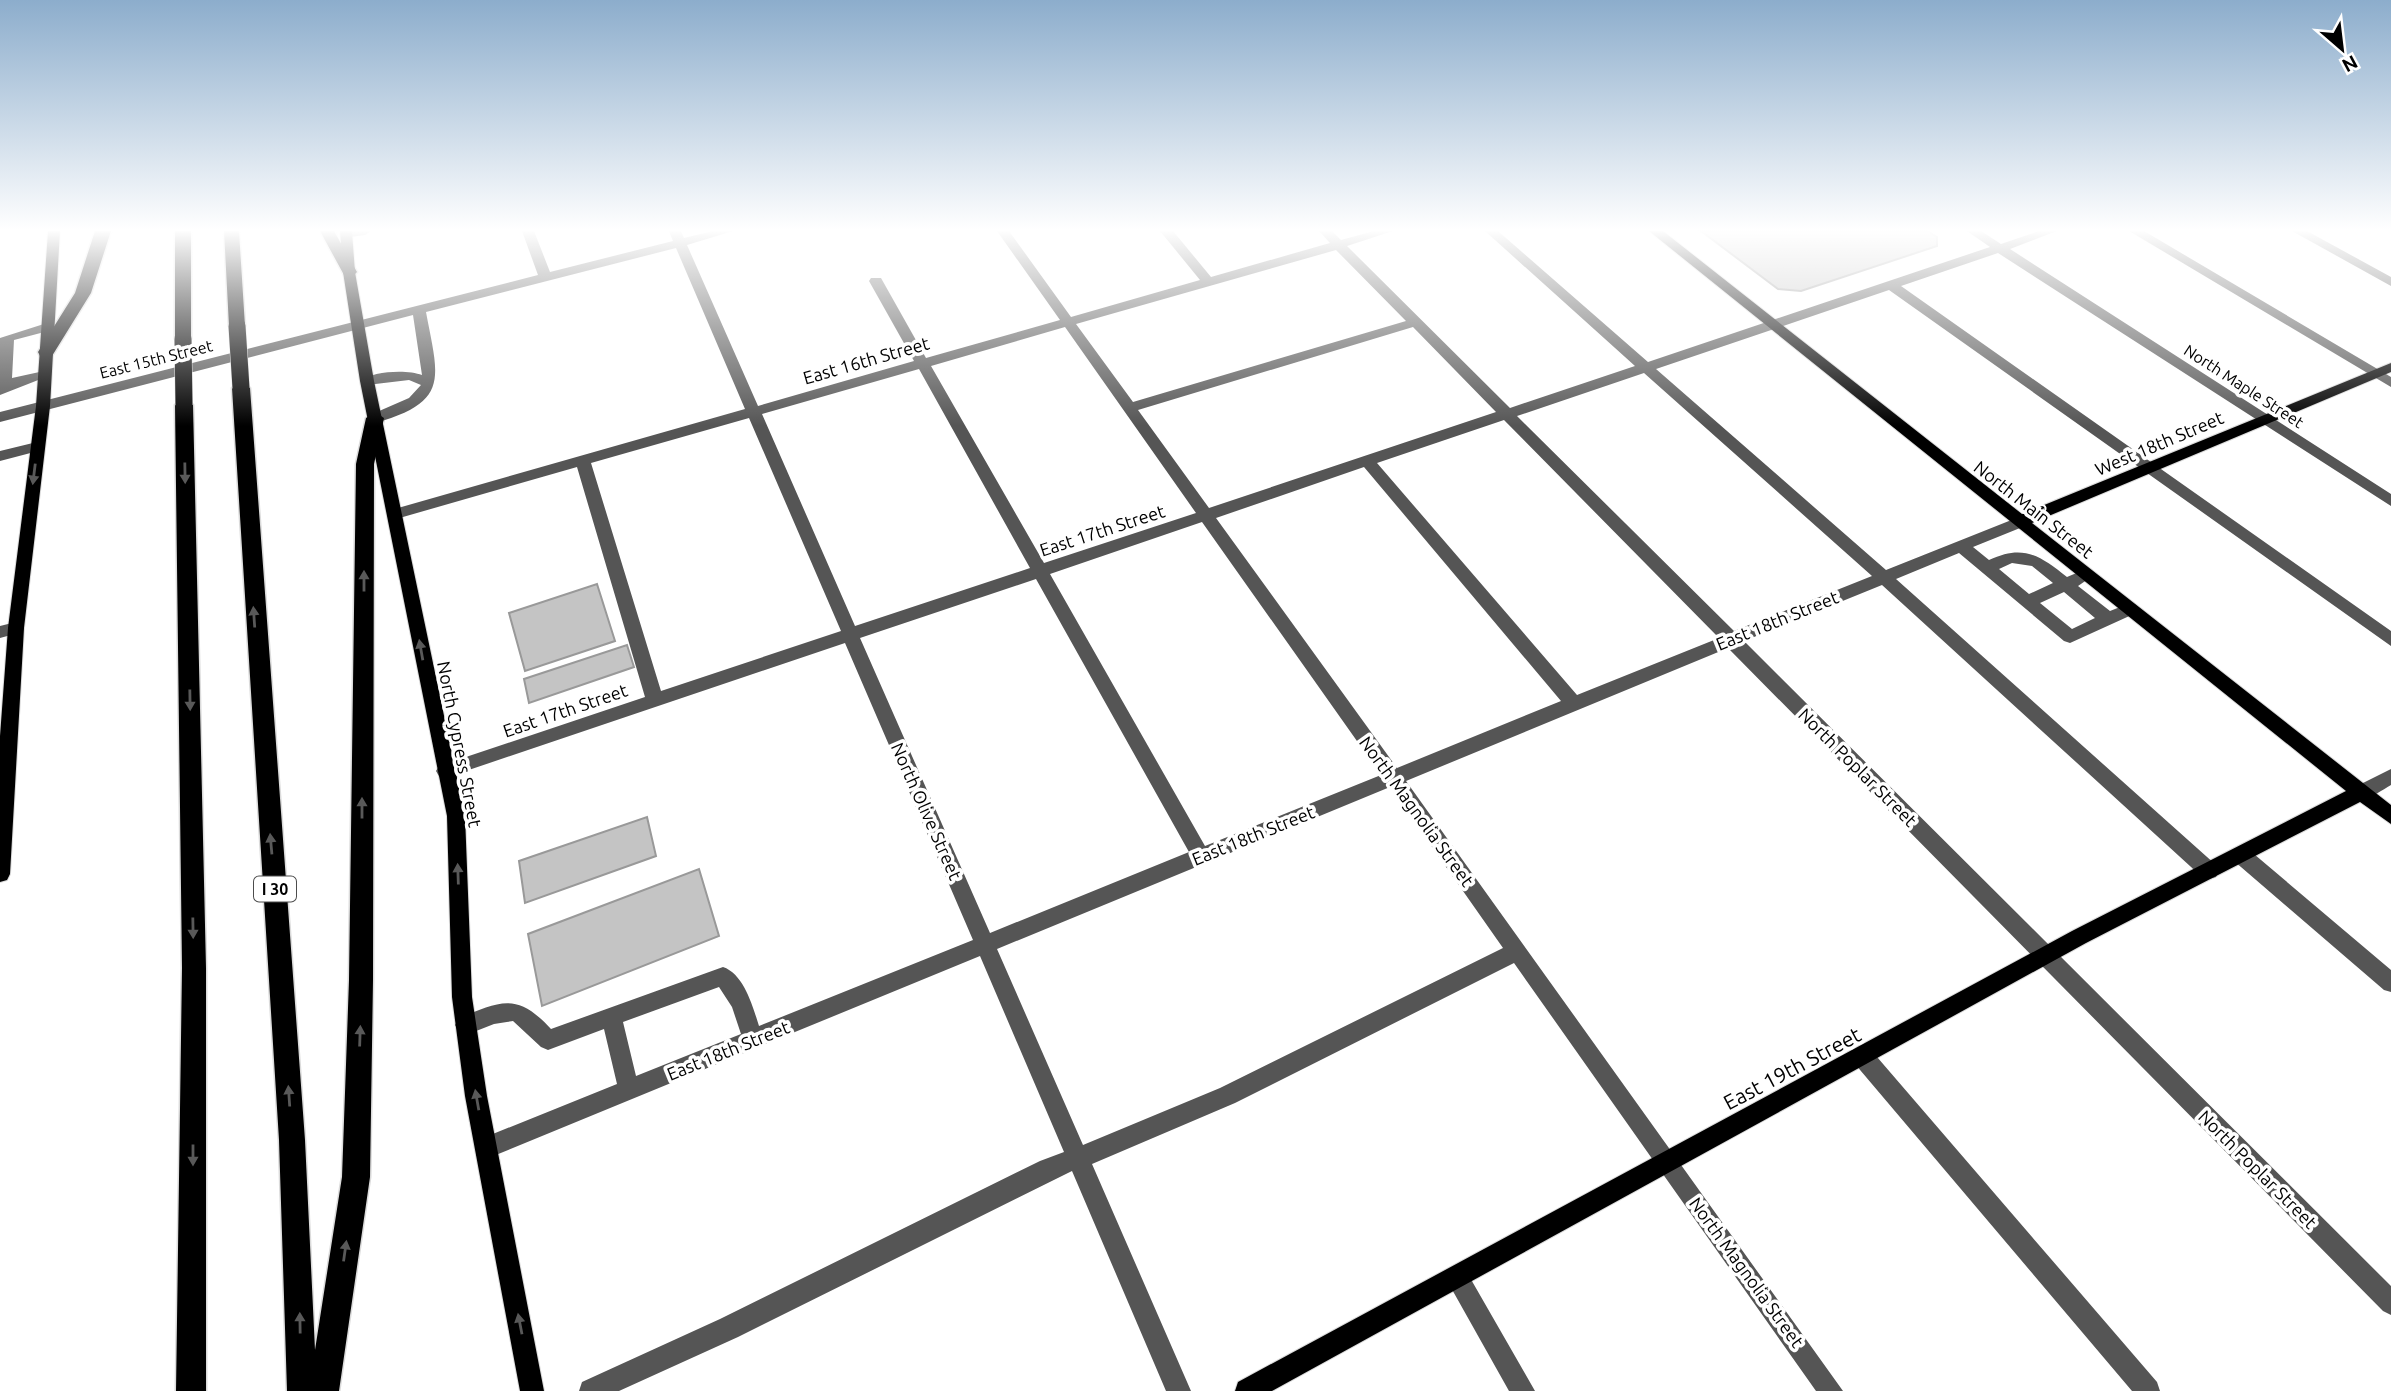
<svg xmlns="http://www.w3.org/2000/svg" width="2391" height="1391" font-family="Ubuntu,sans-serif">
<style>
.building{fill:#c4c4c4;stroke:#999;stroke-width:2}
.lines{fill:none;stroke-linecap:round;stroke-linejoin:round}
.major-casing{stroke:#dbdbdb;stroke-width:2}
.highway-casing{stroke:#dbdbdb;stroke-width:3}
.minor{fill:#555;fill-rule:evenodd}
.major{fill:#000;fill-rule:evenodd}
.highway{fill:#000;fill-rule:evenodd}
.highway-bridge-casing{stroke:#dbdbdb;stroke-width:18;stroke-linecap:butt}
.highway-bridge{stroke:#000;stroke-width:17}
.oneway{fill:#595959}
.labels{text-anchor:middle;dominant-baseline:central;stroke-width:7;stroke-linejoin:round;paint-order:stroke}
.far-street-label{font-size:16px;fill:#000;stroke:#fff}
.shield{fill:#fff;stroke:#4c4c4c;stroke-width:2}
.shield-label{font-size:16px;font-weight:bold;fill:#000}
.street-label{font-size:18px;fill:#000;stroke:#fff}
.near-street-label{font-size:21px;fill:#000;stroke:#fff}
</style>
<rect width="100%" height="100%" fill="#fff"/>
<!-- building -->
<path class="building" d="M 1701,231 L 1927,231 L 1937,237 L 1937,246 L 1801,291 L 1778,289 Z
M 597,584 L 615,641 L 525,671 L 509,613 Z
M 627,645 L 634,667 L 529,703 L 524,679 Z
M 647,817 L 656,856 L 525,903 L 519,861 Z
M 699,869 L 719,936 L 542,1006 L 528,934 Z"/>
<g class="lines">
<!-- major casing -->
<g class="major-casing">
<path id="major" d="M 48,231 L 60,231 L 50,406 L 24,628 L 10,874 L 7,880 L 0,882 L 0,736 L 8,628 L 36,406 Z
M 340,231 L 352,231 L 355,272 L 374,381 L 465,816 L 472,997 L 487,1096 L 544,1391 L 520,1391 L 465,1096 L 452,997 L 447,816 L 360,381 L 343,272 Z
M 1649,231 L 1663,231 L 2022,514 L 2391,363 L 2391,372 L 2032,523 L 2391,805 L 2391,824 L 2360,802 L 2086,943 L 1272,1391 L 1235,1391 L 1238,1382 L 2072,931 L 2346,791 Z"/>
</g>
<!-- highway casing -->
<g class="highway-casing">
<path id="highway" d="M 95,231 L 111,231 L 91,293 L 52,356 L 40,356 L 38,352 L 75,293 Z
M 175,231 L 191,231 L 191,339 L 183,344 L 175,339 Z
M 224,231 L 239,231 L 245,326 L 237,331 L 229,326 Z
M 320,231 L 334,231 L 357,272 L 354,275 L 344,275 Z
M 241,383 L 250,388 L 305,1140 L 315,1350 L 342,1177 L 349,980 L 356,464 L 366,418 L 375,412 L 384,418 L 374,464 L 373,980 L 370,1177 L 339,1391 L 287,1391 L 279,1140 L 232,388 Z
M 184,399 L 193,405 L 206,968 L 206,1391 L 176,1391 L 182,968 L 175,405 Z"/>
</g>
<!-- minor -->
<path class="minor" d="M 348,231 L 371,231 L 365,235 L 343,238 L 343,232 Z
M 522,231 L 534,231 L 550,272 L 673,241 L 669,231 L 681,231 L 684,238 L 713,231 L 733,231 L 687,245 L 758,406 L 914,361 L 869,281 L 871,278 L 881,278 L 926,358 L 1060,320 L 997,231 L 1009,231 L 1071,317 L 1200,280 L 1160,231 L 1173,231 L 1211,277 L 1330,243 L 1319,231 L 1332,231 L 1341,240 L 1374,231 L 1393,231 L 1347,246 L 1510,408 L 1635,366 L 1485,231 L 1498,231 L 1648,362 L 1990,247 L 1967,231 L 1981,231 L 2001,244 L 2039,231 L 2057,231 L 2010,249 L 2391,494 L 2391,506 L 1998,253 L 1901,286 L 2391,631 L 2391,646 L 1889,290 L 1656,369 L 1886,570 L 2019,517 L 2027,522 L 2025,526 L 1973,547 L 1989,560 C 2023,544 2039,555 2067,577 L 2086,569 L 2092,571 L 2094,575 L 2078,586 L 2110,611 L 2130,603 L 2136,605 L 2138,609 L 2136,613 L 2070,643 L 2064,641 L 1959,553 L 1896,579 L 2216,865 L 2219,871 L 2216,877 L 2209,879 L 2202,877 L 1882,585 L 1744,641 L 2391,1286 L 2391,1315 L 2383,1311 L 1728,648 L 1406,781 L 1843,1391 L 1816,1391 L 1514,963 L 1235,1103 L 1092,1164 L 1191,1391 L 1166,1391 L 1072,1171 L 738,1337 L 619,1391 L 579,1391 L 582,1382 L 720,1319 L 1040,1161 L 1064,1152 L 980,956 L 486,1159 L 478,1156 L 475,1148 L 478,1140 L 617,1084 L 604,1029 L 548,1050 L 541,1047 L 513,1021 L 494,1024 L 466,1035 L 459,1032 L 455,1025 L 459,1018 C 501,1001 517,992 551,1029 L 723,967 C 744,974 753,1007 759,1026 L 973,940 L 845,643 L 445,778 L 439,776 L 436,771 L 439,766 L 645,697 L 577,467 L 396,519 L 388,514 L 391,510 L 745,409 L 676,248 L 426,312 C 438,377 451,402 375,423 L 368,418 L 370,415 L 409,398 L 421,385 L 409,380 L 367,385 L 360,381 C 372,371 407,369 422,375 L 413,315 L 0,422 L 0,412 L 538,275 ZM 1336,250 L 1406,321 L 1133,402 L 1076,324 ZM 1065,327 L 1196,513 L 1044,563 L 931,366 ZM 1413,327 L 1496,412 L 1209,508 L 1138,410 ZM 919,369 L 1030,568 L 855,626 L 762,414 ZM 1644,373 L 1872,576 L 1734,631 L 1517,416 ZM 749,418 L 841,631 L 661,691 L 591,463 ZM 1504,420 L 1719,638 L 1577,695 L 1377,463 ZM 1364,467 L 1561,701 L 1397,768 L 1216,518 ZM 1202,522 L 1381,775 L 1205,846 L 1050,574 ZM 2012,563 L 2032,566 L 2053,583 L 2029,594 L 1999,569 ZM 1036,579 L 1189,852 L 990,933 L 860,638 ZM 2064,592 L 2095,618 L 2072,629 L 2040,603 ZM 1390,787 L 1503,948 L 1220,1088 L 1083,1145 L 997,949 ZM 719,987 L 732,1007 L 741,1034 L 636,1076 L 623,1022 Z
M 2129,231 L 2144,231 L 2391,377 L 2391,387 Z
M 2292,231 L 2307,231 L 2391,277 L 2391,286 Z
M 47,323 L 52,324 L 52,330 L 14,340 L 12,378 L 44,371 L 51,375 L 0,395 L 0,338 Z
M 37,442 L 44,447 L 42,450 L 0,461 L 0,451 Z
M 16,622 L 22,624 L 24,628 L 22,632 L 0,638 L 0,626 Z
M 2391,769 L 2391,785 C 2380,791 2368,802 2355,797 L 2353,792 L 2355,787 Z
M 2241,847 L 2248,849 L 2391,970 L 2391,992 L 2384,990 L 2234,861 L 2231,855 L 2234,849 Z
M 1863,1047 L 1871,1050 L 2157,1382 L 2160,1391 L 2132,1391 L 1855,1064 L 1852,1057 L 1855,1050 Z
M 1457,1265 L 1465,1269 L 1535,1391 L 1509,1391 L 1445,1277 L 1449,1269 Z"/>
<!-- major -->
<use href="#major" class="major"/>
<!-- highway -->
<use href="#highway" class="highway"/>
<!-- highway-bridge casing -->
<g class="highway-bridge-casing">
<path id="highway-bridge" d="M 237,326 L 241,388
M 183,339 L 184,405"/>
</g>
<!-- highway-bridge -->
<use href="#highway-bridge" class="highway-bridge"/>
</g>
<!-- one-way arrows -->
<defs><path id="oneway-solid" d="M-6-.8H1V-3.2L6.5 0L1 3.2V.8H-6Z" transform="scale(1.75)"/></defs>
<g class="oneway">
<use href="#oneway-solid" transform="translate(185 473) rotate(89)"/>
<use href="#oneway-solid" transform="translate(34 474) rotate(97)"/>
<use href="#oneway-solid" transform="translate(364 581) rotate(-90)"/>
<use href="#oneway-solid" transform="translate(254 617) rotate(-94)"/>
<use href="#oneway-solid" transform="translate(421 650) rotate(-100)"/>
<use href="#oneway-solid" transform="translate(190 700) rotate(89)"/>
<use href="#oneway-solid" transform="translate(362 808) rotate(-90)"/>
<use href="#oneway-solid" transform="translate(271 844) rotate(-95)"/>
<use href="#oneway-solid" transform="translate(458 874) rotate(-92)"/>
<use href="#oneway-solid" transform="translate(193 928) rotate(89)"/>
<use href="#oneway-solid" transform="translate(360 1036) rotate(-88)"/>
<use href="#oneway-solid" transform="translate(289 1096) rotate(-94)"/>
<use href="#oneway-solid" transform="translate(477 1100) rotate(-100)"/>
<use href="#oneway-solid" transform="translate(193 1155) rotate(90)"/>
<use href="#oneway-solid" transform="translate(345 1251) rotate(-82)"/>
<use href="#oneway-solid" transform="translate(300 1323) rotate(-91)"/>
<use href="#oneway-solid" transform="translate(520 1324) rotate(-101)"/>
</g>
<!-- sky -->
<linearGradient id="sky" x2="0" y2="1"><stop stop-color="#8cadcc"/><stop offset="0.54" stop-color="#fff"/><stop offset="1" stop-color="#fff" stop-opacity="0"/></linearGradient>
<rect width="2391" height="426" fill="url(#sky)"/>
<g class="labels">
<!-- far-street labels -->
<g class="far-street-label">
<text transform="translate(156 359) rotate(-14)">East 15th Street</text>
<text transform="translate(2244 386) rotate(33)">North Maple Street</text>
</g>
<!-- shield labels -->
<rect class="shield" x="254" y="876.5" width="42" height="25" rx="5"/>
<g class="shield-label">
<text x="275" y="889">I 30</text>
</g>
<!-- street labels -->
<g class="street-label">
<text transform="translate(866 360) rotate(-16)">East 16th Street</text>
<text transform="translate(2159 443) rotate(-23)">West 18th Street</text>
<text transform="translate(2034 509) rotate(38)">North Main Street</text>
<text transform="translate(1102 530) rotate(-18)">East 17th Street</text>
<text transform="translate(1777 620) rotate(-22)">East 18th Street</text>
<text transform="translate(565 710) rotate(-19)">East 17th Street</text>
<text transform="translate(460 744) rotate(79)">North Cypress Street</text>
<text transform="translate(1858 767) rotate(45)">North Poplar Street</text>
<text transform="translate(927 811) rotate(66)">North Olive Street</text>
<text transform="translate(1417 811) rotate(54)">North Magnolia Street</text>
<text transform="translate(1253 835) rotate(-22)">East 18th Street</text>
<text transform="translate(728 1050) rotate(-22)">East 18th Street</text>
<text transform="translate(2258 1169) rotate(45)">North Poplar Street</text>
<text transform="translate(1747 1272) rotate(54)">North Magnolia Street</text>
</g>
<!-- near-street labels -->
<g class="near-street-label">
<text transform="translate(1792 1068) rotate(-28)">East 19th Street</text>
</g>
</g>
<!-- north arrow -->
<g transform="translate(2342 49) rotate(152)" stroke="#ffffff" stroke-width="5" paint-order="stroke">
<path d="M0-5L12 26L0 18L-12 26Z" fill="#000000"/>
<text y="-10" font-size="19" font-weight="bold" text-anchor="middle" fill="#000000">N</text>
</g>
</svg>
